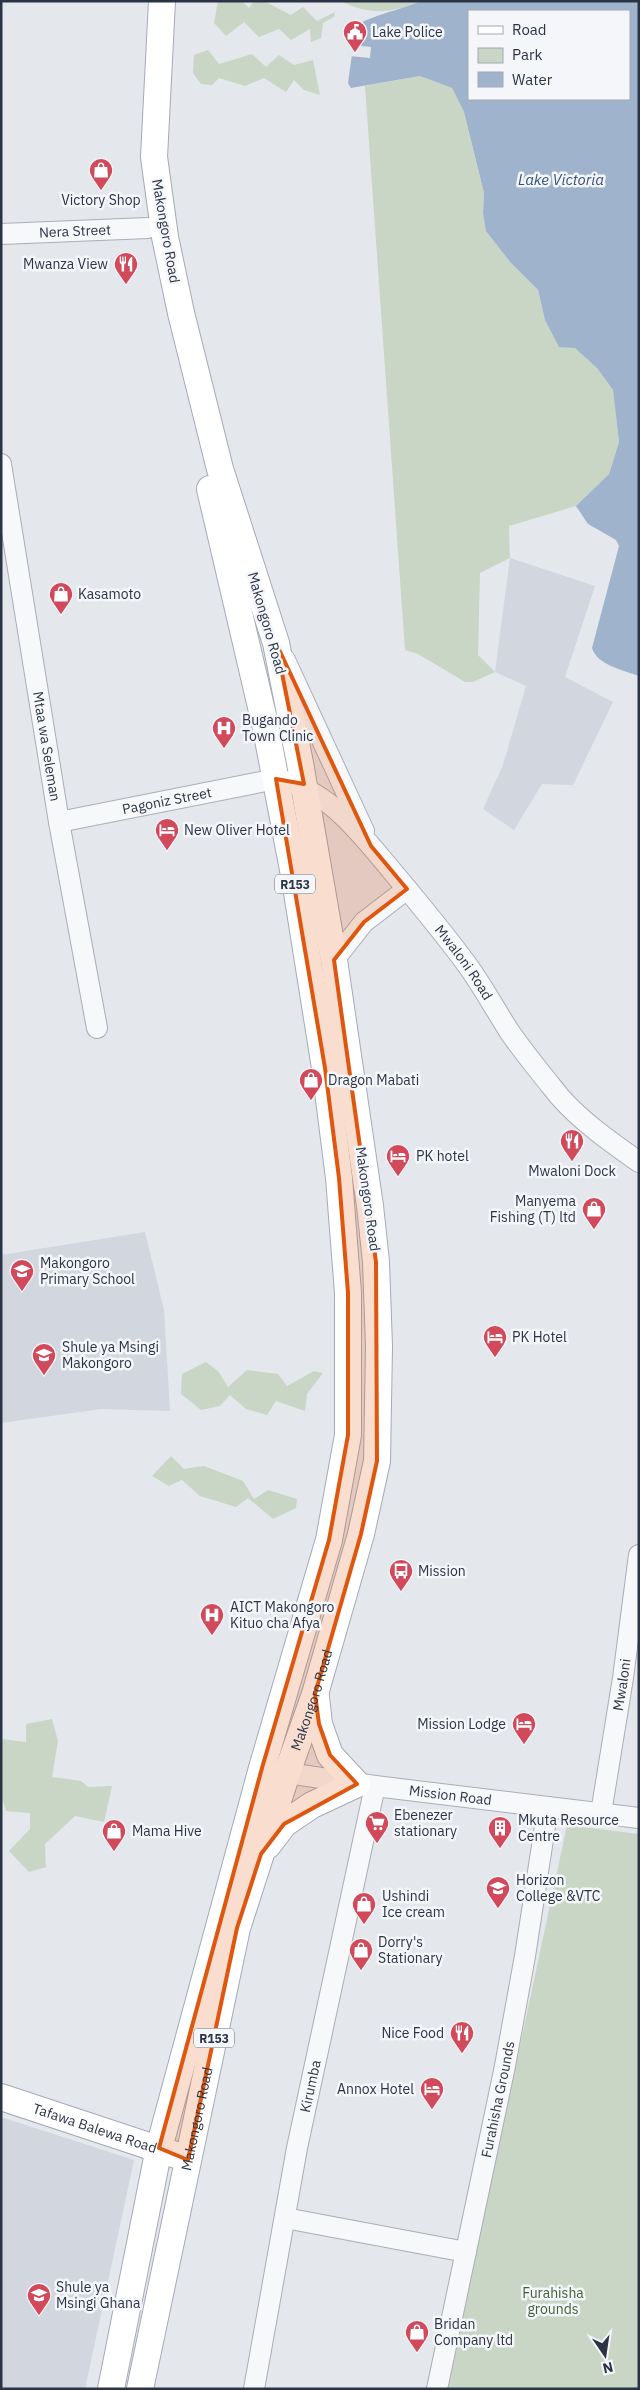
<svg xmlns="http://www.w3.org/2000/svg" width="640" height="2390" font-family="'IBM Plex Sans',sans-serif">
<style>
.built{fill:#d2d6de}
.green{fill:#c9d6c5}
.water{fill:#9fb4cc;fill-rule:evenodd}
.pier{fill:#e4e7ec}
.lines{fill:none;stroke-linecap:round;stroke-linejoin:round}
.minor-casing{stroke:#a9aeb7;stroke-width:22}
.major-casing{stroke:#a3abb8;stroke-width:28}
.minor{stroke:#f7f8fa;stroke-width:20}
.major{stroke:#fff;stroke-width:26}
.marked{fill:#df570f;fill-opacity:0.2;stroke:#df570f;stroke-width:4;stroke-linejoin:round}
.labels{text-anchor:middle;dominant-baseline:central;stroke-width:5;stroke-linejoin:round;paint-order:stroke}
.shield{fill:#f4f6f9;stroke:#676e7b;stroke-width:1}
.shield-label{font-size:12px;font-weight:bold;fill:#2b3445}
.poi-label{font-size:14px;fill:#2b3445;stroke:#f4f6f9;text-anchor:start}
.street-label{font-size:14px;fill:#2b3445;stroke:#f4f6f9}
.park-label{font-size:14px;fill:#3f6138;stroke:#f4f6f9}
.water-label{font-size:15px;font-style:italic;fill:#34527a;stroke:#f4f6f9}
</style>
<rect width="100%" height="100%" fill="#e4e7ec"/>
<!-- built -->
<path class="built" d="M 510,558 L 595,586 L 565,677 L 613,702 L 573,785 L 542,784 L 514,830 L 483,809 L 503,765 L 526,686 L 495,672 Z
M 145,1232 L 164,1310 L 170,1411 L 101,1409 L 1,1423 L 1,1255 Z
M 1,2117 L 134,2160 L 85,2389 L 1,2389 Z"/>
<!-- green -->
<path class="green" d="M 218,1 L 242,1 L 249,8 L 254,1 L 264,1 L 291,15 L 303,7 L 317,21 L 335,12 L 334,17 L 323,23 L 321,38 L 311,42 L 310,29 L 291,40 L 279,29 L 259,37 L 244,22 L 226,36 L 214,23 Z
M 341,1 L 421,1 C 392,13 370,16 341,1 Z
M 208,50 L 219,64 L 252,54 L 266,67 L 279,55 L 294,65 L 313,60 L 320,95 L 304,90 L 294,80 L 286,92 L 264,78 L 245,86 L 219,78 L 212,85 L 201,84 L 193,73 L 194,55 Z
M 420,76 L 452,88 L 464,112 L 484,193 L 483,213 L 511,263 L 538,290 L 545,320 L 597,368 L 613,390 L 619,442 L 609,474 L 576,506 L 509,526 L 510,558 L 480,573 L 478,655 L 495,672 L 473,682 L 465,682 L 418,654 L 405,650 L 365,86 Z
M 206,1362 L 218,1371 L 228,1387 L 247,1370 L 278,1374 L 287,1386 L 314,1371 L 323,1373 L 307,1394 L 305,1411 L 276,1401 L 267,1415 L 246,1409 L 230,1395 L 220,1406 L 201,1410 L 181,1394 L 182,1374 Z
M 171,1456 L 184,1469 L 204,1466 L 243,1481 L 254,1499 L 268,1490 L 297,1499 L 296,1508 L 273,1519 L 248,1498 L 236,1507 L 200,1496 L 182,1480 L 169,1486 L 152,1476 Z
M 52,1719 L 58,1741 L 52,1777 L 81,1781 L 88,1787 L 112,1786 L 104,1822 L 75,1816 L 45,1844 L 46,1867 L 29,1872 L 9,1851 L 30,1829 L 30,1813 L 6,1811 L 1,1795 L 1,1739 L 26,1742 L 26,1724 Z
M 567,1825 L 639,1834 L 639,2389 L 447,2389 Z"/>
<!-- water -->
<path class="water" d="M 421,1 L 639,1 L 639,676 C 623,670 597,665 592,648 L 619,546 L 616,540 L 588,524 L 576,506 L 609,474 L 619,442 L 613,390 L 597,368 L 575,348 L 559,347 L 545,320 L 538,290 L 511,263 L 486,231 L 483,213 L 484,193 L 464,112 L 452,88 L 420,76 L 351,88 L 348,83 L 356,25 C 376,14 400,10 421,1 ZM 469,11 L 629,11 L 629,99 L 469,99 Z"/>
<!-- pier -->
<path class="pier" d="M 351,45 L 371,47 L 370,58 L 349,56 Z"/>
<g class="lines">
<!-- minor casing -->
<g class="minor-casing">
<g id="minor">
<path id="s1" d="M 1,234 L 148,228"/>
<path id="s2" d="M 1,464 L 59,822 L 97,1028"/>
<path d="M 285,660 L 364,831"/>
<path id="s3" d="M 59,822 L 276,779 C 327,788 360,833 392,871 C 418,902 444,933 468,966 C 483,987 495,1009 509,1031 C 524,1053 543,1076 560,1097 C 582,1122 612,1143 639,1162"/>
<path d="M 334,960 L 364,922 L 407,889"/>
<path id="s4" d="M 274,1771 L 375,1786 L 639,1818"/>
<path id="s5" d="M 601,1813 L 623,1678 L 639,1555"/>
<path d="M 285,2218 L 466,2252"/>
<path id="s6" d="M 254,2389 L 297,2148 L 375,1786"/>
<path id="s7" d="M 437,2389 L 505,2066 L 525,1956 L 548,1807"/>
</g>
</g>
<!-- major casing -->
<g class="major-casing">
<g id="major">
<path d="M 268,1845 L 284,1824 L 312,1805 L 357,1784 L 330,1755 L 319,1724 L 316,1697"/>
<path id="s8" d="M 1,2097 L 176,2155"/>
<path d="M 111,2389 L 159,2148 L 262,1768 L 329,1540 L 348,1435 L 348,1293 L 339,1178 L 325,1068 L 295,880 L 265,724 L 210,489"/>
<path id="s9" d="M 140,2389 L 237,1928 L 287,1773 L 315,1694 L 361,1534 L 377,1461 L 379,1346 L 376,1262 L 370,1206 L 334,960 L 300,763 L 276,643 L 220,469 L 181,313 L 165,237 L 154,157 L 162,1"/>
</g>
</g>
<!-- minor -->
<use href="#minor" class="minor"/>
<!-- major -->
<use href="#major" class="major"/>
</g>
<!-- marked area -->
<path class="marked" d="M 276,643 L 371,846 L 407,889 L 364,922 L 334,960 L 376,1262 L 377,1461 L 361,1534 L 315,1694 L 319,1724 L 330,1755 L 357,1784 L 284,1824 L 261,1854 L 237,1928 L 188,2160 L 159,2148 L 262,1768 L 329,1540 L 348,1435 L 348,1293 L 339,1178 L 325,1068 L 276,779 L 304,784 Z"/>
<!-- icons -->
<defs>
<g id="civic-pin" transform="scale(1.25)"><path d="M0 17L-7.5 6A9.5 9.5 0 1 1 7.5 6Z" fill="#d1495b" stroke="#f4f6f9"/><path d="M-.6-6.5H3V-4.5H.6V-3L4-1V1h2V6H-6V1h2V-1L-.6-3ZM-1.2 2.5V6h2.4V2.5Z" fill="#fff"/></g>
<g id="shop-pin" transform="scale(1.25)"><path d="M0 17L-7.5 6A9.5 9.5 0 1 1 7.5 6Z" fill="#d1495b" stroke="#f4f6f9"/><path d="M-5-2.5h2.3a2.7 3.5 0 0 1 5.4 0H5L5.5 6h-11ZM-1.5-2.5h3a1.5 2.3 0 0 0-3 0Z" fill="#fff"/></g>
<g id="restaurant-pin" transform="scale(1.25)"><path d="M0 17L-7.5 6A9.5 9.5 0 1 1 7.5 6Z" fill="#d1495b" stroke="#f4f6f9"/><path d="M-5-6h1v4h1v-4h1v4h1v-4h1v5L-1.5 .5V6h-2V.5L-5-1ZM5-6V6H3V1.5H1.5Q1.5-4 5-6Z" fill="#fff"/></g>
<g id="hospital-pin" transform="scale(1.25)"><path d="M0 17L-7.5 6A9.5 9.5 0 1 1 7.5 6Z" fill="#d1495b" stroke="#f4f6f9"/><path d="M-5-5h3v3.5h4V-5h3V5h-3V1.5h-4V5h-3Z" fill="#fff"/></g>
<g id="hotel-pin" transform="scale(1.25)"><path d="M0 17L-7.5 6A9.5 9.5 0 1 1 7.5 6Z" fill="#d1495b" stroke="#f4f6f9"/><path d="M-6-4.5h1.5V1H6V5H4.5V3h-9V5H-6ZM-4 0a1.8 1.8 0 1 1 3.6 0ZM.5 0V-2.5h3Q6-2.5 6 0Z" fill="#fff"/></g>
<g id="school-pin" transform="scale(1.25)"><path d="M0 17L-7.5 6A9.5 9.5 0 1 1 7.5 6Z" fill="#d1495b" stroke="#f4f6f9"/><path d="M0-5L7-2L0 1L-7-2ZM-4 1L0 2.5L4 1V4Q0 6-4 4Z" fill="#fff"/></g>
<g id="bus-pin" transform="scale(1.25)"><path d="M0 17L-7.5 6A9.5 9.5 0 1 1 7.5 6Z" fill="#d1495b" stroke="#f4f6f9"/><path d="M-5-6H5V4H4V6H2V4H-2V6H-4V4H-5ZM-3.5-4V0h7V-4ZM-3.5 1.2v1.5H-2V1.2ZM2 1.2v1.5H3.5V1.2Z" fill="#fff"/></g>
<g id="supermarket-pin" transform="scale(1.25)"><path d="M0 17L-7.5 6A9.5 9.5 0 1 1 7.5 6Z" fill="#d1495b" stroke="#f4f6f9"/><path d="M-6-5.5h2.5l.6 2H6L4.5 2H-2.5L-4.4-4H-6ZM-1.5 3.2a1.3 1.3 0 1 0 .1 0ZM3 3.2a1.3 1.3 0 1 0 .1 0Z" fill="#fff"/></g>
<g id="building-pin" transform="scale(1.25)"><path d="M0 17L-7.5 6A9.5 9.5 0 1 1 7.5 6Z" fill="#d1495b" stroke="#f4f6f9"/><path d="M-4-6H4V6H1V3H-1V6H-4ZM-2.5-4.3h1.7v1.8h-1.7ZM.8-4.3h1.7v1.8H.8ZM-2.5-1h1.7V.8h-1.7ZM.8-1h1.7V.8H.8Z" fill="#fff"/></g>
<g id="university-pin" transform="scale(1.25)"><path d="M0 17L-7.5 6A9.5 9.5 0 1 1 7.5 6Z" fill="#d1495b" stroke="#f4f6f9"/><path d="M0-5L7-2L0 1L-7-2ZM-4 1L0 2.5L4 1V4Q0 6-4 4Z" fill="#fff"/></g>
</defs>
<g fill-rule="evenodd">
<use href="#civic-pin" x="355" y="32"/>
<use href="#shop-pin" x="101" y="170"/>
<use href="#restaurant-pin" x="126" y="264"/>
<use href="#shop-pin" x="61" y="594"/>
<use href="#hospital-pin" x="224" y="728"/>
<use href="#hotel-pin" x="167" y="830"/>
<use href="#shop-pin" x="311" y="1080"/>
<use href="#restaurant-pin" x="572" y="1141"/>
<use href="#hotel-pin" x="398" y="1156"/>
<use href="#shop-pin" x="594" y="1209"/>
<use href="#school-pin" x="22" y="1271"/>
<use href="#hotel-pin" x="495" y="1337"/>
<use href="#school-pin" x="44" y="1355"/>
<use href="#bus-pin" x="401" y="1571"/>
<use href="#hospital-pin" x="212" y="1615"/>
<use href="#hotel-pin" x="524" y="1724"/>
<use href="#supermarket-pin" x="377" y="1823"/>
<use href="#building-pin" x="500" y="1828"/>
<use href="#shop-pin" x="114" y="1831"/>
<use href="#university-pin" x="498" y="1888"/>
<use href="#shop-pin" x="364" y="1904"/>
<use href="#shop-pin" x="361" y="1950"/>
<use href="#restaurant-pin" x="462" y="2033"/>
<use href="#hotel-pin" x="432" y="2089"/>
<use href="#school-pin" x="39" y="2295"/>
<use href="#shop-pin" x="417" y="2332"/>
</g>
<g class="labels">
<!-- shield labels -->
<g class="shield">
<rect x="275" y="874.5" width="40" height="19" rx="4"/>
<rect x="194" y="2028.5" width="40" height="19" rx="4"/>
</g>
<g class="shield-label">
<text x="295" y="884">R153</text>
<text x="214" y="2038">R153</text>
</g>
<!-- poi labels -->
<g class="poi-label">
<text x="372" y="32">Lake Police</text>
<text x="101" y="200" text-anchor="middle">Victory Shop</text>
<text x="108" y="264" text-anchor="end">Mwanza View</text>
<text x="78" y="594">Kasamoto</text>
<text x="242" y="720">Bugando<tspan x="242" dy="16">Town Clinic</tspan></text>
<text x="184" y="830">New Oliver Hotel</text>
<text x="328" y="1080">Dragon Mabati</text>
<text x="416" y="1156">PK hotel</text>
<text x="572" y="1171" text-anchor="middle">Mwaloni Dock</text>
<text x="576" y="1201" text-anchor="end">Manyema<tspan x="576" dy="16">Fishing (T) ltd</tspan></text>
<text x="40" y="1263">Makongoro<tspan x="40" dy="16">Primary School</tspan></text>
<text x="512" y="1337">PK Hotel</text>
<text x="62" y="1347">Shule ya Msingi<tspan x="62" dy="16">Makongoro</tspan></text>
<text x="418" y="1571">Mission</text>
<text x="230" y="1607">AICT Makongoro<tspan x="230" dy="16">Kituo cha Afya</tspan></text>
<text x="506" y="1724" text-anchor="end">Mission Lodge</text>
<text x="394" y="1815">Ebenezer<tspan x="394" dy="16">stationary</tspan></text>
<text x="518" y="1820">Mkuta Resource<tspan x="518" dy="16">Centre</tspan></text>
<text x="132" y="1831">Mama Hive</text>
<text x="516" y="1880">Horizon<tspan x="516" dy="16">College &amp;VTC</tspan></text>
<text x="382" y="1896">Ushindi<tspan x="382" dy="16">Ice cream</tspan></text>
<text x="378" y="1942">Dorry's<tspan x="378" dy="16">Stationary</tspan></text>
<text x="444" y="2033" text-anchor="end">Nice Food</text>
<text x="414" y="2089" text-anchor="end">Annox Hotel</text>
<text x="56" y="2287">Shule ya<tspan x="56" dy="16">Msingi Ghana</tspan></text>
<text x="434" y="2324">Bridan<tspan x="434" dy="16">Company ltd</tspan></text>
</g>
<!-- street labels -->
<g class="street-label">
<text stroke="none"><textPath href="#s1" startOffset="74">Nera Street</textPath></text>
<text transform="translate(166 231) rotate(80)">Makongoro Road</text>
<text transform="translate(267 623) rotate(74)">Makongoro Road</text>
<text stroke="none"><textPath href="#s2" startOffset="286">Mtaa wa Seleman</textPath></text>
<text stroke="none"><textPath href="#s3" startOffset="110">Pagoniz Street</textPath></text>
<text stroke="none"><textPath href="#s3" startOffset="489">Mwaloni Road</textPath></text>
<text transform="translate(368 1199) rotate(82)">Makongoro Road</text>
<text stroke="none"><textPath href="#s5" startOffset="130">Mwaloni</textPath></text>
<text stroke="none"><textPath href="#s9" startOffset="711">Makongoro Road</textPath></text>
<text stroke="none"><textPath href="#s4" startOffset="178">Mission Road</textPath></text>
<text stroke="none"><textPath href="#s6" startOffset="308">Kirumba</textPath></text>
<text stroke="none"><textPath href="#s7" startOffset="296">Furahisha Grounds</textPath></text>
<text stroke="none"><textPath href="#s9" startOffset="276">Makongoro Road</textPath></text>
<text stroke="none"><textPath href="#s8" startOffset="99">Tafawa Balewa Road</textPath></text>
</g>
<!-- park labels -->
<g class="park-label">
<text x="553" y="2293">Furahisha<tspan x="553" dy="16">grounds</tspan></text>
</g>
<!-- water labels -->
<g class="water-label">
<text x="561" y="179">Lake Victoria</text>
</g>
</g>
<!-- border -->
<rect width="640" height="2390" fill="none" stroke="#2b3445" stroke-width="5"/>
<!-- legend -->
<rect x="468" y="10" width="162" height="90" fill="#f4f6f9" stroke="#a4a8b1"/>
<rect x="478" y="26" width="25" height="8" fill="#ffffff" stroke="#a4a8b1"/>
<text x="512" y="35" font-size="15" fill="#2b3445">Road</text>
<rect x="478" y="48" width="25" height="15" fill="#c9d6c5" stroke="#a4a8b1"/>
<text x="512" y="60" font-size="15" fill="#2b3445">Park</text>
<rect x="478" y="72" width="25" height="15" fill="#9fb4cc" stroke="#a4a8b1"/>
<text x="512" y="85" font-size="15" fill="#2b3445">Water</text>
<!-- north arrow -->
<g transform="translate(605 2355) rotate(167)" stroke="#f4f6f9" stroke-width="4" paint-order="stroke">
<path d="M0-4L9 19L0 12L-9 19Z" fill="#2b3445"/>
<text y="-8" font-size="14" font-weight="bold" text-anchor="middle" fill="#2b3445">N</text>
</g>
</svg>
